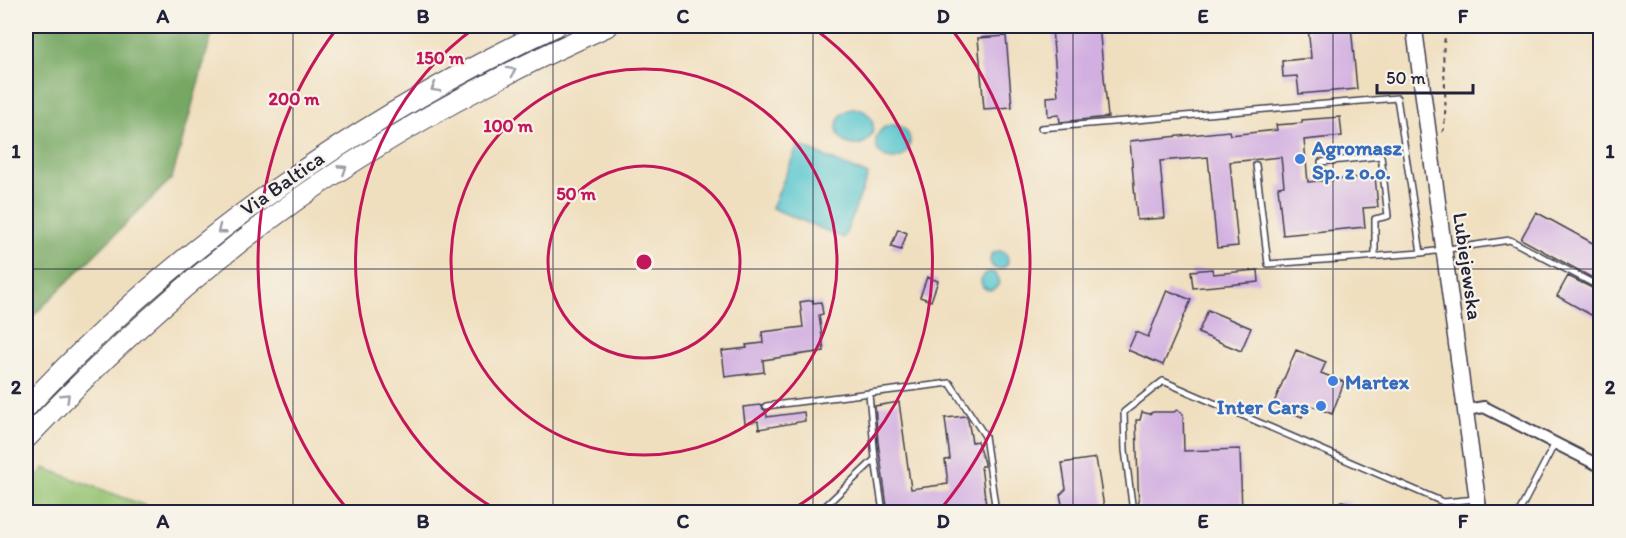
<svg xmlns="http://www.w3.org/2000/svg" width="1626" height="538" font-family="Itim,sans-serif">
<style>
.green{fill:#94c271;stroke:#5b7256;stroke-width:1.5}
.forest{fill:#77a863;stroke:#4c654f;stroke-width:1.5}
.water{fill:#5ac7d0;stroke:#3e7486;stroke-width:1.5}
.building{fill:#d2afe1}
.lines{fill:none;stroke-linecap:round;stroke-linejoin:round}
.service-casing{stroke:#413e4f;stroke-width:8}
.minor-casing{stroke:#413e4f;stroke-width:14}
.secondary-casing{stroke:#413e4f;stroke-width:18}
.motorway-casing{stroke:#413e4f;stroke-width:22}
.path{stroke:#413e4f;stroke-width:2;stroke-dasharray:4.5 4.5;stroke-linecap:butt}
.service{stroke:#fff;stroke-width:5}
.minor{stroke:#fff;stroke-width:10}
.secondary{stroke:#fff;stroke-width:15}
.motorway{stroke:#fff;stroke-width:20}
.oneway{stroke:#9c9ca7}
.grid{fill:none;stroke:#22223b;stroke-width:1.5;stroke-opacity:0.55}
.ring{fill:none;stroke:#c2185b;stroke-width:3}
.shop-dot{fill:#3f7fe0;stroke:#f7f3e8;stroke-width:2}
.labels{text-anchor:middle;dominant-baseline:central;stroke-width:4.5;stroke-linejoin:round;paint-order:stroke}
.shop-label{font-size:21px;font-weight:bold;fill:#366cbe;stroke:#f7f3e8;text-anchor:start}
.street-label{font-size:21px;fill:#22223b;stroke:#f7f3e8}
.centre{fill:#c2185b;stroke:#f7f3e8;stroke-width:3}
.ring-label{font-size:18px;text-anchor:middle;font-weight:bold;fill:#c2185b;stroke:#f7f3e8;stroke-width:4.5;stroke-linejoin:round;paint-order:stroke}
.neatline{fill:none;stroke:#22223b;stroke-width:2}
.grid-label{font-size:20px;text-anchor:middle;font-weight:bold;fill:#22223b}
</style>
<rect width="100%" height="100%" fill="#f7f3e8"/>
<filter id="ink" filterUnits="userSpaceOnUse"><feTurbulence type="fractalNoise" baseFrequency=".0167" numOctaves="2"/><feDisplacementMap in="SourceGraphic" scale="12" xChannelSelector="R" yChannelSelector="G"/><feConvolveMatrix kernelMatrix="1 2 1 2 8 2 1 2 1" color-interpolation-filters="sRGB"/></filter>
<filter id="wash" filterUnits="userSpaceOnUse"><feTurbulence type="fractalNoise" baseFrequency=".008" numOctaves="4" result="noise"/><feDisplacementMap in="SourceGraphic" scale="24" xChannelSelector="R" yChannelSelector="G"/><feGaussianBlur stdDeviation="1.35" result="paint"/><feColorMatrix in="noise" values="0 0 0 0 0 0 0 0 0 0 0 0 0 0 0 0 0 1.4 0 .05"/><feComposite in="paint" operator="in"/></filter>
<g filter="url(#wash)">
<rect width="100%" height="100%" fill="#f0dfbf"/>
<!-- green -->
<path class="green" d="M 44,468 L 162,512 L 26,512 L 26,492 Z"/>
<!-- forest -->
<path class="forest" d="M 26,26 L 214,26 L 172,178 L 26,323 Z"/>
<!-- water -->
<path class="water" d="M837 127a18 18 0 1 1 36 0a18 18 0 1 1-36 0Z
M876 142a17 17 0 1 1 34 0a17 17 0 1 1-34 0Z
M 798,145 L 868,175 L 844,238 L 772,208 Z
M990 260a9 9 0 1 1 18 0a9 9 0 1 1-18 0Z
M981 281a9 9 0 1 1 18 0a9 9 0 1 1-18 0Z"/>
<g id="blocks">
<!-- building -->
<path class="building" d="M 1092,26 L 1099,26 L 1108,117 L 1060,122 L 1059,115 L 1048,116 L 1047,97 L 1058,96 L 1052,29 Z
M 1308,26 L 1351,26 L 1357,89 L 1299,94 L 1297,76 L 1283,77 L 1282,61 L 1311,58 Z
M 1006,36 L 1012,107 L 984,109 L 978,38 Z
M 1340,117 L 1342,136 L 1304,140 L 1308,182 L 1375,176 L 1378,207 L 1363,208 L 1365,227 L 1283,235 L 1278,187 L 1284,186 L 1281,157 L 1230,162 L 1238,246 L 1217,248 L 1208,157 L 1160,161 L 1165,218 L 1137,220 L 1130,141 L 1229,131 L 1230,135 L 1277,130 L 1276,125 L 1302,123 L 1302,120 Z
M 1536,212 L 1600,247 L 1600,282 L 1521,239 Z
M 898,229 L 907,233 L 901,250 L 891,247 Z
M 1212,269 L 1213,274 L 1258,270 L 1259,282 L 1193,288 L 1191,271 Z
M 1568,276 L 1600,292 L 1600,320 L 1557,296 Z
M 927,277 L 938,281 L 931,301 L 920,297 Z
M 1167,290 L 1191,300 L 1163,365 L 1128,350 L 1136,332 L 1148,337 Z
M 813,300 L 813,303 L 821,302 L 823,314 L 819,315 L 824,351 L 763,360 L 764,372 L 725,377 L 722,351 L 747,348 L 746,345 L 763,343 L 762,332 L 803,327 L 800,302 Z
M 1208,310 L 1251,328 L 1241,351 L 1198,333 Z
M 1296,350 L 1326,362 L 1321,373 L 1344,382 L 1332,414 L 1307,404 L 1302,417 L 1273,405 Z
M 899,402 L 911,489 L 948,484 L 945,460 L 950,459 L 945,418 L 966,416 L 968,420 L 972,442 L 977,441 L 984,463 L 984,466 L 981,466 L 987,513 L 961,513 L 961,507 L 920,513 L 888,513 L 878,442 L 875,406 Z
M 761,405 L 763,409 L 766,411 L 767,417 L 804,412 L 805,421 L 759,429 L 758,421 L 745,423 L 743,407 Z
M 1177,410 L 1183,414 L 1184,451 L 1240,449 L 1242,513 L 1139,513 L 1136,420 L 1140,420 L 1142,412 L 1149,414 L 1153,412 L 1174,412 Z
M 1096,458 L 1105,513 L 1064,513 L 1060,495 L 1066,489 L 1062,463 Z
M 1342,501 L 1349,503 L 1354,513 L 1332,513 L 1335,504 Z"/>
</g>
</g>
<g filter="url(#ink)">
<use href="#blocks" fill-opacity="0" stroke="#413e4f" stroke-width="1.5"/>
<g class="lines">
<!-- service casing -->
<g class="service-casing">
<path id="service" d="M 1041,128 L 1397,98 L 1421,253
M 1321,162 L 1381,156 L 1388,216 L 1375,219 L 1375,256
M 1256,165 L 1268,264 L 1421,253 L 1510,240 L 1600,287
M 869,394 L 875,459 L 883,512
M 766,406 L 950,383 L 985,436 L 996,512
M 819,512 L 875,459
M 1133,512 L 1125,450 L 1124,412 L 1163,381 L 1443,502 L 1477,499
M 1519,512 L 1555,443"/>
</g>
<!-- minor casing -->
<g class="minor-casing">
<path id="minor" d="M 1466,410 L 1484,407 L 1600,466"/>
</g>
<!-- secondary casing -->
<g class="secondary-casing">
<path id="secondary" d="M 1414,26 L 1479,512"/>
</g>
<!-- motorway casing -->
<g class="motorway-casing">
<path id="motorway" d="M 26,408 C 175,247 358,119 556,26
M 26,439 C 108,352 197,271 295,201 C 393,132 499,75 608,26"/>
</g>
<!-- path -->
<path class="path" d="M 1442,132 L 1444,129 C 1445,116 1446,103 1445,91 C 1445,72 1439,41 1450,26"/>
<!-- service -->
<use href="#service" class="service"/>
<!-- minor -->
<use href="#minor" class="minor"/>
<!-- secondary -->
<use href="#secondary" class="secondary"/>
<!-- motorway -->
<use href="#motorway" class="motorway"/>
</g>
<!-- one-way arrows -->
<defs><path id="oneway-chevron" d="M-2-3.5L2.5 0L-2 3.5" fill="none" stroke-width="1.6" stroke-linecap="round" stroke-linejoin="round" transform="scale(1.5)"/></defs>
<g class="oneway">
<use href="#oneway-chevron" transform="translate(512 71) rotate(-28)"/>
<use href="#oneway-chevron" transform="translate(435 88) rotate(151)"/>
<use href="#oneway-chevron" transform="translate(343 169) rotate(-33)"/>
<use href="#oneway-chevron" transform="translate(221 230) rotate(142)"/>
<use href="#oneway-chevron" transform="translate(66 397) rotate(-45)"/>
</g>
</g>
<!-- grid -->
<path class="grid" d="M 293,26 L 293,512M 553,26 L 553,512M 813,26 L 813,512M 1073,26 L 1073,512M 1333,26 L 1333,512M 26,269 L 1600,269"/>
<!-- distance rings -->
<g class="ring">
<circle cx="644" cy="262" r="96"/>
<circle cx="644" cy="262" r="193"/>
<path d="M500 512A289 289 0 0 1 476 27M812 27A289 289 0 0 1 788 512"/>
<path d="M348 510A386 386 0 0 1 338 27M950 27A386 386 0 0 1 940 510"/>
</g>
<!-- markers -->
<g class="shop-dot">
<circle cx="1300" cy="159" r="6"/>
<circle cx="1333" cy="381" r="6"/>
<circle cx="1321" cy="406" r="6"/>
</g>
<g class="labels">
<!-- shop labels -->
<g class="shop-label">
<text x="1312" y="147">Agromasz<tspan x="1312" dy="24">Sp. z o.o.</tspan></text>
<text x="1345" y="381">Martex</text>
<text x="1309" y="406" text-anchor="end">Inter Cars</text>
</g>
<!-- street labels -->
<g class="street-label">
<text transform="translate(282 183) rotate(-35)">Via Baltica</text>
<text transform="translate(1468 266) rotate(82)">Lubiejewska</text>
</g>
</g>
<circle cx="644" cy="262" r="9" class="centre"/>
<g class="ring-label">
<text x="440" y="64">150 m</text>
<text x="294" y="105">200 m</text>
<text x="508" y="132">100 m</text>
<text x="576" y="200">50 m</text>
</g>
<!-- margin -->
<rect width="1626" height="538" fill="none" stroke="#f7f3e8" stroke-width="66"/>
<!-- scale -->
<path d="M1377 84v9h96v-9" fill="none" stroke="#22223b" stroke-width="3"/>
<text x="1386" y="84" font-size="18" fill="#22223b" stroke="#f7f3e8" stroke-width="4.5" paint-order="stroke">50 m</text>
<rect x="33" y="33" width="1560" height="472" class="neatline"/>
<g class="grid-label">
<text x="163" y="23">A</text>
<text x="423" y="23">B</text>
<text x="683" y="23">C</text>
<text x="943" y="23">D</text>
<text x="1203" y="23">E</text>
<text x="1463" y="23">F</text>
<text x="16" y="158">1</text>
<text x="1610" y="158">1</text>
<text x="16" y="394">2</text>
<text x="1610" y="394">2</text>
<text x="163" y="528">A</text>
<text x="423" y="528">B</text>
<text x="683" y="528">C</text>
<text x="943" y="528">D</text>
<text x="1203" y="528">E</text>
<text x="1463" y="528">F</text>
</g>
</svg>
